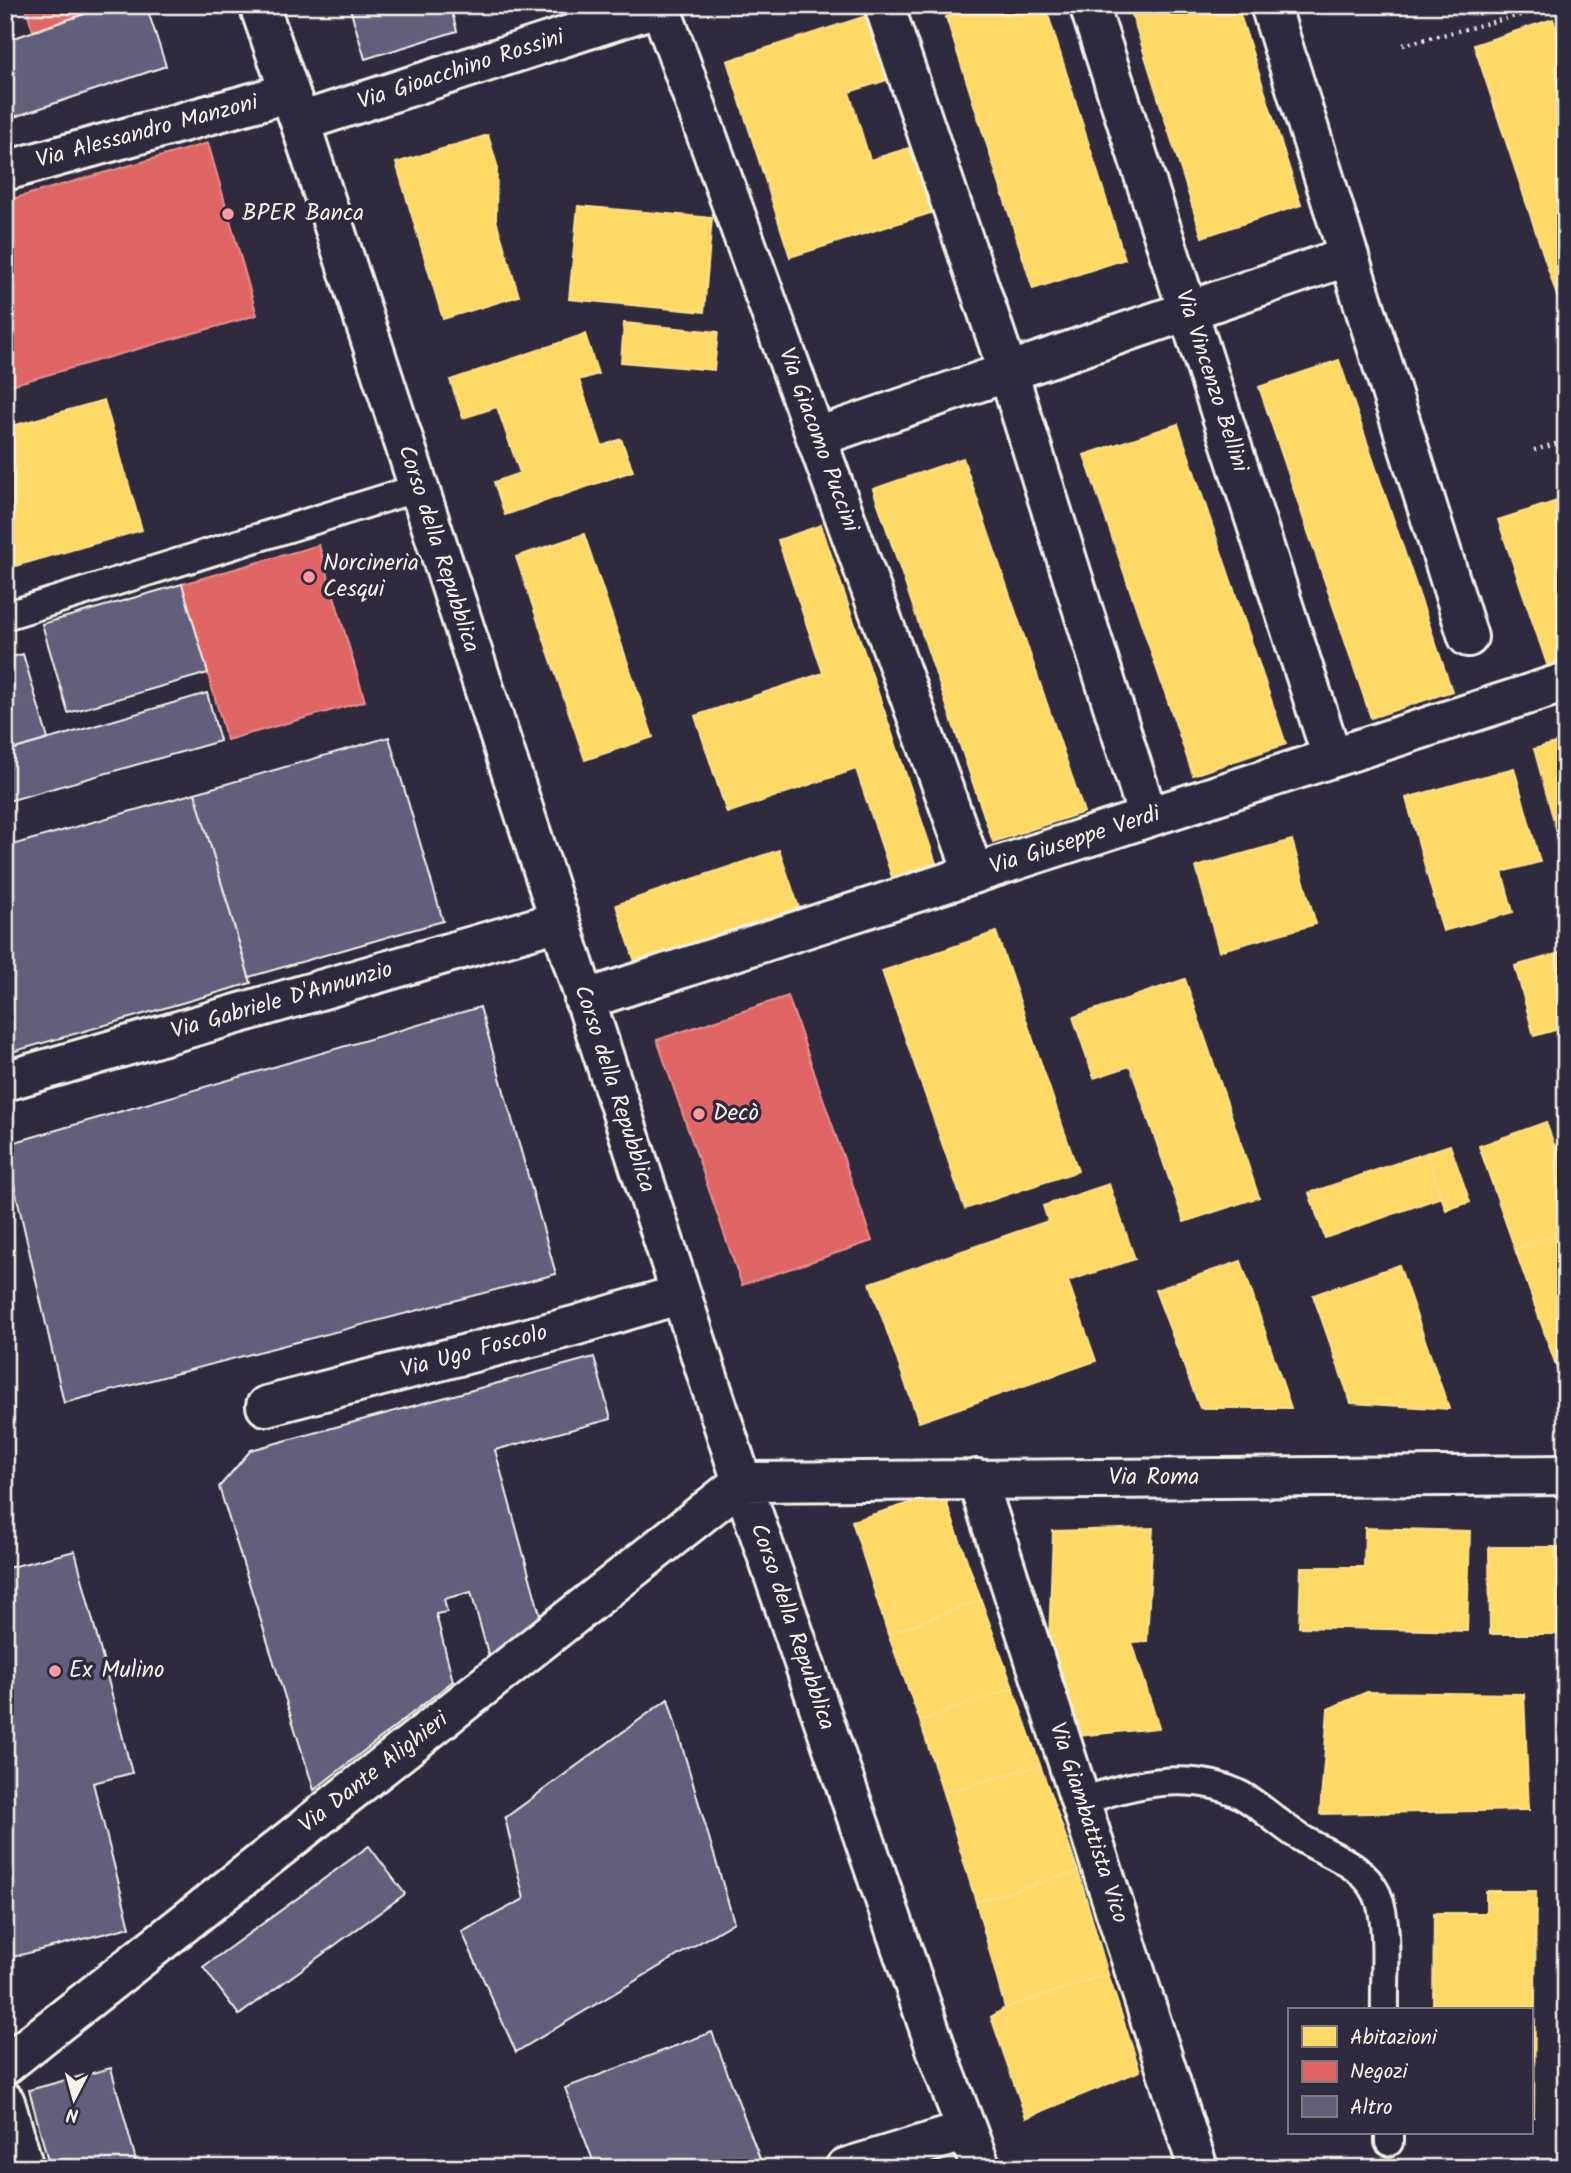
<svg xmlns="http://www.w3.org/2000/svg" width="1571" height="2173" font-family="Kalam,sans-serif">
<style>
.homes{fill:#ffd966;stroke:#fce08d;stroke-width:2}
.shops{fill:#e06666;stroke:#e6908d;stroke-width:2}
.building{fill:#625e7c;stroke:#f4f1e8;stroke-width:2}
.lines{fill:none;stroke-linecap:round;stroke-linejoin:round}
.service-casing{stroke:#f4f1e8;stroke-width:32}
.minor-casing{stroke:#f4f1e8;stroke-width:44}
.path{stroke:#f4f1e8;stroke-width:4.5;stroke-dasharray:2 5;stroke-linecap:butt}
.service{stroke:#2f2a3d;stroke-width:26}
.minor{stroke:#2f2a3d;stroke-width:38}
.poi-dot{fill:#ff9aa2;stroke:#2f2a3d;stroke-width:2.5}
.labels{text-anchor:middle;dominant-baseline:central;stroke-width:7;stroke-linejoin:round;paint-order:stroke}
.street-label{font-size:23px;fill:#f4f1e8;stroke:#2f2a3d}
.poi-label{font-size:23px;fill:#f4f1e8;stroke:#2f2a3d;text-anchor:start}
</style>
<rect width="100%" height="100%" fill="#2f2a3d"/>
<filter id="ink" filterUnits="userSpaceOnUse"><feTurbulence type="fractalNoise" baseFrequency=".0143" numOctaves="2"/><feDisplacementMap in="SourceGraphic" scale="14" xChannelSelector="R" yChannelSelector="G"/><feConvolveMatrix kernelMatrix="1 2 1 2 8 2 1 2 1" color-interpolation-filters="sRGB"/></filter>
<g filter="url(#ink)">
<!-- homes -->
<path class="homes" d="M 982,5 L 1045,5 L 1125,259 L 1033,289 L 946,17 Z
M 1129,5 L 1237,5 L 1301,205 L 1202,237 Z
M 869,15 L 890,79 L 849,92 L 870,160 L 919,145 L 940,210 L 790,257 L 727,61 Z
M 1553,19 L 1566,57 L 1566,323 L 1474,45 Z
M 488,135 L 497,165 L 496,220 L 519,296 L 443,319 L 396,163 Z
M 578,206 L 712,218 L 704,312 L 569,299 Z
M 624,323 L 718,332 L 714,370 L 621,362 Z
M 585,334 L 598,374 L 579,380 L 602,446 L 621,439 L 633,471 L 505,515 L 494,482 L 520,473 L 497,407 L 463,418 L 450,380 Z
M 1339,360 L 1452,691 L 1371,718 L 1259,387 Z
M 104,400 L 142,530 L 5,569 L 5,428 Z
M 1178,424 L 1286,744 L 1193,775 L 1084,455 Z
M 963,458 L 1084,812 L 993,842 L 873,489 Z
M 1566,498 L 1566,664 L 1549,670 L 1498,520 Z
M 821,525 L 936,863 L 892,877 L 856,769 L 727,813 L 695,716 L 823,673 L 778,540 Z
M 584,534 L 653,737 L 585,760 L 516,557 Z
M 1566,740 L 1566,849 L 1562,850 L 1534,749 Z
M 1514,768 L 1540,862 L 1502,872 L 1513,912 L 1443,931 L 1406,798 Z
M 1292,840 L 1316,924 L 1219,951 L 1196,867 Z
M 779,850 L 802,916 L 638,971 L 616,905 Z
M 996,932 L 1078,1171 L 965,1209 L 882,971 Z
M 1566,951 L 1566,1027 L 1534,1036 L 1515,966 Z
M 1185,979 L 1259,1197 L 1184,1222 L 1130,1066 L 1094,1078 L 1073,1017 Z
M 1546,1122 L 1566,1179 L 1566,1231 L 1515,1249 L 1479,1146 Z
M 1566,1142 L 1566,1179 L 1554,1146 Z
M 1450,1145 L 1470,1202 L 1446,1210 L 1426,1153 Z
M 1426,1153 L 1442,1197 L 1325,1238 L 1309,1193 Z
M 1109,1184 L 1135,1259 L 1068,1281 L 1096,1361 L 919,1422 L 870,1283 L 1048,1221 L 1043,1206 Z
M 1566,1231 L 1566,1394 L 1515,1249 Z
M 1241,1261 L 1291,1408 L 1200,1408 L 1155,1290 Z
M 1399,1265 L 1449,1409 L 1351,1403 L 1313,1295 Z
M 943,1493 L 981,1600 L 888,1634 L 852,1521 Z
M 1153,1528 L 1147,1641 L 1132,1642 L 1159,1728 L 1078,1736 L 1049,1640 L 1053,1531 Z
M 1365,1528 L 1470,1531 L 1467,1631 L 1299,1627 L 1301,1567 L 1364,1567 Z
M 1489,1547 L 1566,1547 L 1566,1634 L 1490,1634 Z
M 981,1600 L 1013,1688 L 920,1721 L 888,1634 Z
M 1013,1688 L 1040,1765 L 943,1793 L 920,1721 Z
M 1367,1692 L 1524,1694 L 1529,1810 L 1320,1814 L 1328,1709 Z
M 1040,1765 L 1078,1871 L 976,1902 L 943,1793 Z
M 1078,1871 L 1108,1974 L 1005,2008 L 976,1902 Z
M 1486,1891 L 1536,1891 L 1534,2117 L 1531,2117 L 1531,2010 L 1433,2010 L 1434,1913 L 1486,1913 Z
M 1108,1974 L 1140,2071 L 1026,2118 L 991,2017 L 1005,2008 Z"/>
<!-- shops -->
<path class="shops" d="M 25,5 L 111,5 L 33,31 Z
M 208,143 L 257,315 L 5,387 L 5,201 Z
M 319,545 L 365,701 L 227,740 L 182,584 Z
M 788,996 L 872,1241 L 742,1285 L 657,1040 Z"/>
<!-- building -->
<path class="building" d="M 111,5 L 146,5 L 166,66 L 5,120 L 5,41 Z
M 349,5 L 450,5 L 457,31 L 365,59 Z
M 517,5 L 541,5 L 519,12 Z
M 182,584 L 208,673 L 68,713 L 42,624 Z
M 23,654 L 48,739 L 5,752 L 5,659 Z
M 207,693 L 220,741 L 5,802 L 5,752 Z
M 389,737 L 443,921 L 249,977 L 195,793 Z
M 195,793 L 251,983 L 5,1054 L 5,847 Z
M 480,1007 L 556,1274 L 64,1403 L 5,1145 Z
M 594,1357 L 611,1419 L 495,1450 L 541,1618 L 489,1657 L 471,1592 L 444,1599 L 447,1612 L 436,1614 L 453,1681 L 314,1790 L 219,1487 L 251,1450 Z
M 75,1551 L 132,1773 L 93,1783 L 130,1927 L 5,1959 L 5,1562 L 7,1568 Z
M 668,1699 L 734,1922 L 516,2052 L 462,1932 L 524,1899 L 505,1818 Z
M 369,1846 L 405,1894 L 239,2015 L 203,1967 Z
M 712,2032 L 762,2164 L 751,2168 L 596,2168 L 565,2088 Z
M 111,2068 L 138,2168 L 50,2168 L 29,2090 Z"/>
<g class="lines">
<!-- service casing -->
<g class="service-casing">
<path id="service" d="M 5,616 L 418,488
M 1081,1802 C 1129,1784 1192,1770 1241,1795 C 1264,1808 1283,1828 1306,1841 C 1332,1856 1363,1865 1377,1894 C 1390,1923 1384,1978 1385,2010
M 1389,2133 L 1389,2142"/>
</g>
<!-- minor casing -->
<g class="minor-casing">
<path id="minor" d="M 259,5 L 300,122 L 742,1482 L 940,2060 L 981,2168
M 884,5 L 1008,372 L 1148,817
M 1089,5 L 1332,757
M 1270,5 L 1468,637
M 660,6 L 974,874
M 300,122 L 663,5
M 5,171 L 288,93
M 817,437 L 1349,256
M 584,1000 L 1566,682
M 5,1081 L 559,921
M 266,1406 L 574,1326 L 681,1294
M 977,1479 L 1198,2168
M 742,1482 L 1566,1475
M 5,2065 L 742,1482
M 5,2102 L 24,2168
M 845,2168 L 967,2131"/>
</g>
<!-- path -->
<path class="path" d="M 1403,45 L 1559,5
M 1534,450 L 1566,441"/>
<!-- service -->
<use href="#service" class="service"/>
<!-- minor -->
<use href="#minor" class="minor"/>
</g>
</g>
<!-- markers -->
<g class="poi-dot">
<circle cx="228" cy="214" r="7"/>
<circle cx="309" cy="577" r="7"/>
<circle cx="699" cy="1114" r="7"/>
<circle cx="55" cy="1671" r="7"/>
</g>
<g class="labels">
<!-- street labels -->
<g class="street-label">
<text transform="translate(461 70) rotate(-18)">Via Gioacchino Rossini</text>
<text transform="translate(147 132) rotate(-15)">Via Alessandro Manzoni</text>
<text transform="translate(1211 381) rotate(72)">Via Vincenzo Bellini</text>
<text transform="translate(818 440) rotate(70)">Via Giacomo Puccini</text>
<text transform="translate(438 549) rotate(72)">Corso della Repubblica</text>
<text transform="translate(1075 841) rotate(-18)">Via Giuseppe Verdi</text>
<text transform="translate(282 1001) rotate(-16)">Via Gabriele D'Annunzio</text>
<text transform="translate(614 1089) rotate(72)">Corso della Repubblica</text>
<text transform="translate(474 1352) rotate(-15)">Via Ugo Foscolo</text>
<text x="1154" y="1478">Via Roma</text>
<text transform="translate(792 1627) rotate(71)">Corso della Repubblica</text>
<text transform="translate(374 1773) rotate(-38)">Via Dante Alighieri</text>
<text transform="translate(1088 1823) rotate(72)">Via Giambattista Vico</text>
</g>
<!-- poi labels -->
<g class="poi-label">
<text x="242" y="214">BPER Banca</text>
<text x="323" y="564">Norcineria<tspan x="323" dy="26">Cesqui</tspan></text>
<text x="713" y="1114">Decò</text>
<text x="69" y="1671">Ex Mulino</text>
</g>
</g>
<!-- margin -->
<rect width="1571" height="2173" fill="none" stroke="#2f2a3d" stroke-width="28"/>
<rect x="14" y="14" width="1543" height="2145" fill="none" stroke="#f4f1e8" stroke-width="2.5" filter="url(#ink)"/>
<!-- legend -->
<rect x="1288" y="2008" width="245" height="126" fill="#2f2a3d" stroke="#7e7a81" stroke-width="2"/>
<rect x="1302" y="2026" width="35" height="21" fill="#ffd966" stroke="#7e7a81" stroke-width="2"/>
<text x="1350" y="2044" font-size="21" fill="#f4f1e8">Abitazioni</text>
<rect x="1302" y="2061" width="35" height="21" fill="#e06666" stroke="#7e7a81" stroke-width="2"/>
<text x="1350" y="2078" font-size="21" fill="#f4f1e8">Negozi</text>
<rect x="1302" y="2096" width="35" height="21" fill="#625e7c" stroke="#7e7a81" stroke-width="2"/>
<text x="1350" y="2114" font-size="21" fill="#f4f1e8">Altro</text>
<!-- north arrow -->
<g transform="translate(74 2099) rotate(186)" stroke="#2f2a3d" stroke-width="5" paint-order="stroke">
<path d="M0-5L12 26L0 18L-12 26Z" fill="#f4f1e8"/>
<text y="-10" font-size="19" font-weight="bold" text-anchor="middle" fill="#f4f1e8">N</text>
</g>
</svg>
